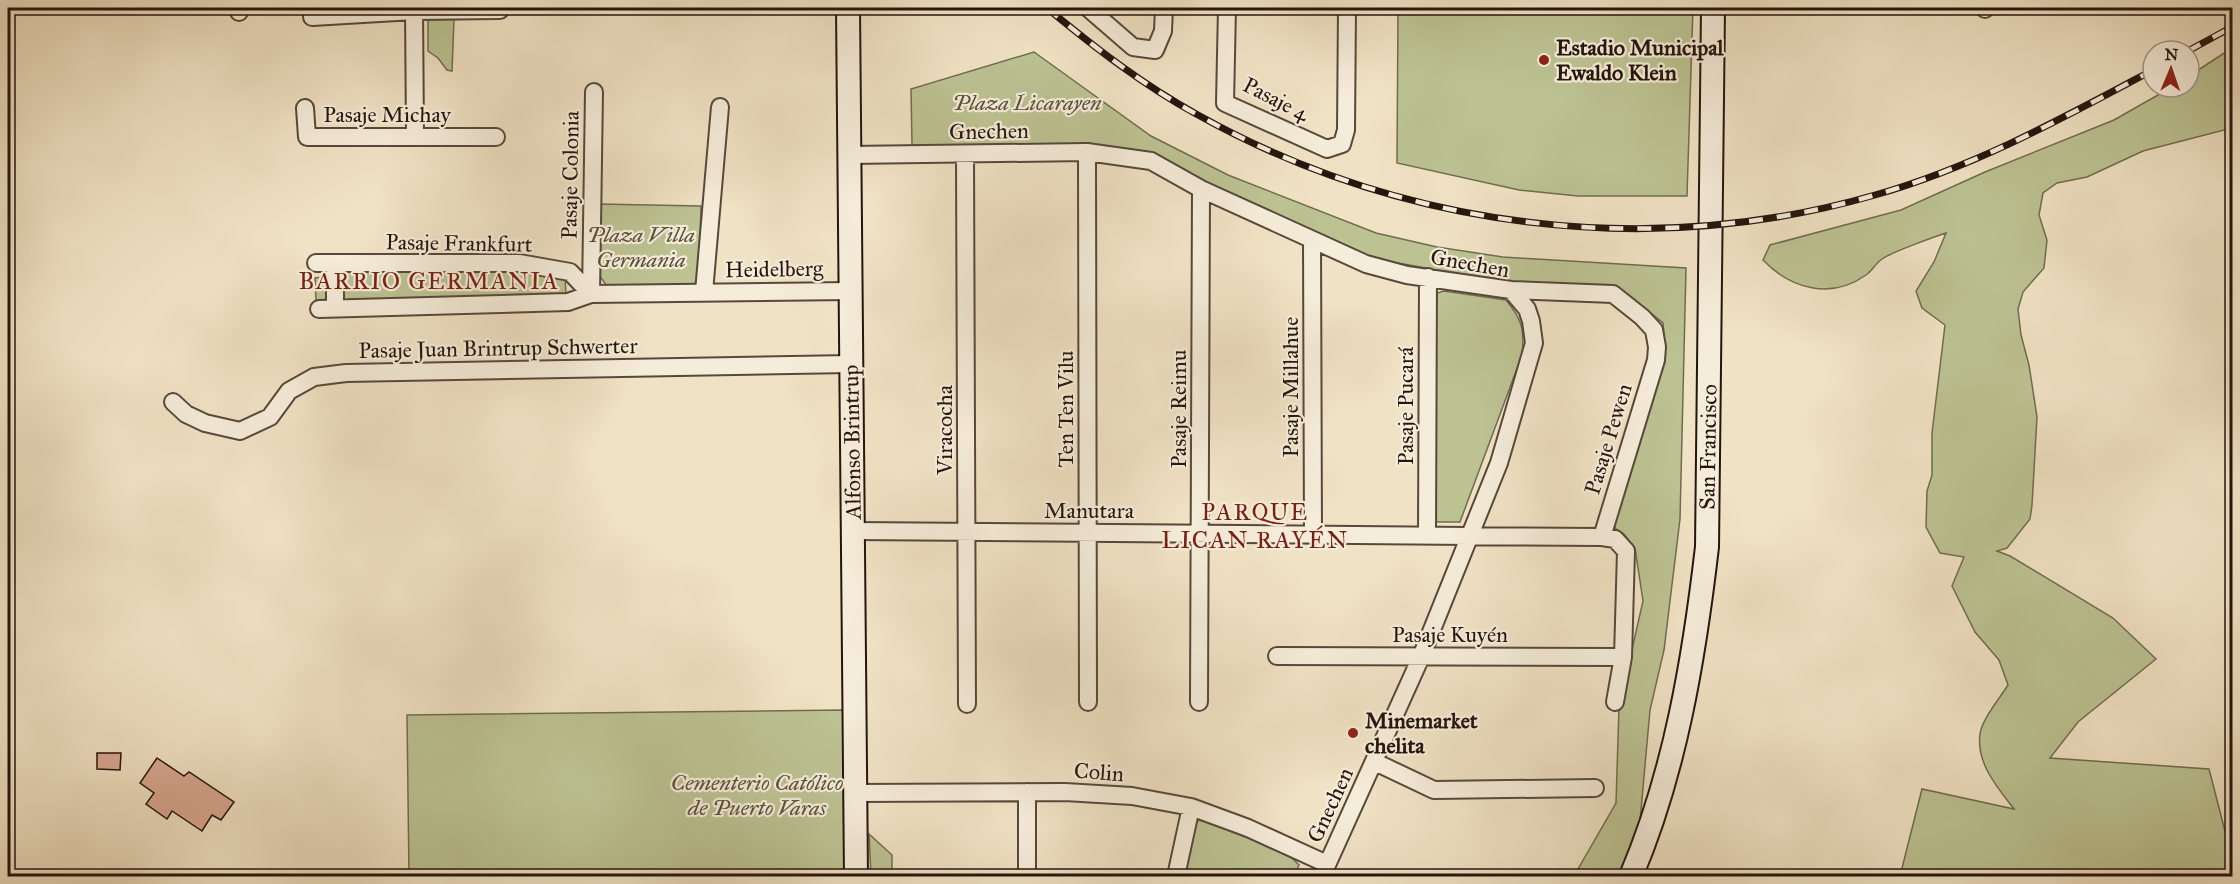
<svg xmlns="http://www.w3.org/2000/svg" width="2240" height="884" font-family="'IM FELL Great Primer',serif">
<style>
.green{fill:#bcc292;stroke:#706c50;stroke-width:1.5}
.building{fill:#d9a791;stroke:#24150e;stroke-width:1.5}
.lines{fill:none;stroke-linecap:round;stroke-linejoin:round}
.street-casing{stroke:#57483c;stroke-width:20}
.secondary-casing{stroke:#24150e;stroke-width:26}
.street{stroke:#f5ecd9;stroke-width:16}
.secondary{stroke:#f5ecd9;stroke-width:22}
.rail-casing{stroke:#24150e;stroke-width:7}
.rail{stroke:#f5ecd9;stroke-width:4.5;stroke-dasharray:14;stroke-linecap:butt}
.poi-dot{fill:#8f2418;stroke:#f5ecd9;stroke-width:2}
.labels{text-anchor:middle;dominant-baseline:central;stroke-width:4.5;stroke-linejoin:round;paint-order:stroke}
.poi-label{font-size:22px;font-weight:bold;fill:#24150e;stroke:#f5ecd9;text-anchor:start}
.street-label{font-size:22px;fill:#24150e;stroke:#f5ecd9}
.park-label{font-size:22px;font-style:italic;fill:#59523c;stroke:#f5ecd9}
.neighbourhood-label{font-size:24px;letter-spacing:1.5px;fill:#7a1f14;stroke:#f5ecd9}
</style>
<rect width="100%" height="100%" fill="#f0e2c4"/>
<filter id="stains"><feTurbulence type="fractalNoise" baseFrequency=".00333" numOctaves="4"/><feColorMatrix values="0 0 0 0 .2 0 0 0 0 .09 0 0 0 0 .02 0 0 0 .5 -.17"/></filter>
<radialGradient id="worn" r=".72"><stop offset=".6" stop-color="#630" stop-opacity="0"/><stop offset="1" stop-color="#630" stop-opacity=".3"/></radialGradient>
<!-- green -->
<path class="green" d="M 1398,8 L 1693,8 L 1687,196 L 1578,196 L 1519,190 L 1397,163 Z
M 454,19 L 452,71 L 447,70 L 438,58 L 428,51 L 428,20 Z
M 2232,48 L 2232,128 L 2143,151 L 2087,177 L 2057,183 L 2043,193 L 2039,215 L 2047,240 L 2044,268 L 2023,292 L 2018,309 L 2021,335 L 2029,365 L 2037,417 L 2032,505 L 2030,519 L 2007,548 L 1997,551 L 2010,556 L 2113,618 L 2156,659 L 2078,722 L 2050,758 L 2209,769 L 2226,835 L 2232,839 L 2232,876 L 1900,876 L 1922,789 L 2014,809 C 1997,787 1976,763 1980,734 C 1982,719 2000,698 2008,685 L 1999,660 L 1975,632 L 1952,586 L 1964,557 L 1940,553 L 1926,527 L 1927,491 L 1932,475 L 1932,433 L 1945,325 L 1922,308 L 1916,291 L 1934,262 L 1946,233 C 1934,237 1892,252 1882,259 C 1876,263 1872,271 1866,275 C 1831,300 1791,289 1763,260 L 1770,245 L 1901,210 L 1985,172 L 2114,120 L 2172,87 L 2189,87 L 2189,76 Z
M 1034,52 L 1151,136 L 1228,175 L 1376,233 L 1437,247 L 1503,257 L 1686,268 L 1680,519 L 1664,650 L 1650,710 L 1639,832 L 1621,876 L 1574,876 L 1616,803 L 1619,707 L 1643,601 L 1635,548 L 1624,534 L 1616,529 L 1611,518 L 1665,346 L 1663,323 L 1626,293 L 1598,287 L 1504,282 L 1370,258 L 1135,154 L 1108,146 L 912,145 L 911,89 Z
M 598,204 L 701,206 L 699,277 L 692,288 L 609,289 L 599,275 Z
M 338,268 L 519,268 L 565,277 L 566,294 L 555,299 L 316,301 L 315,278 L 331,276 Z
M 1444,291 L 1506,300 C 1522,319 1525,330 1522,355 L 1460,522 L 1433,522 L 1431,295 Z
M 843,710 L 844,876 L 409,876 L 407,715 Z
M 1194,820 L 1208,821 L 1290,856 L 1299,865 L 1294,876 L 1182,876 Z
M 869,834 L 892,855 L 892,876 L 871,876 Z"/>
<!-- building -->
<path class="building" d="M 97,753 L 121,753 L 120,770 L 97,769 Z
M 157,758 L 184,776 L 189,772 L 234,802 L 221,820 L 212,815 L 202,831 L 172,811 L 167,819 L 146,804 L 154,793 L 140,783 Z"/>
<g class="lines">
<!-- street casing -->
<g class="street-casing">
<path id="street" d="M 312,8 L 312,17 L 414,11 L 500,10
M 414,8 L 415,136
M 1088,8 L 1133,47 L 1155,50 L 1163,31 L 1164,8
M 1227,8 L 1225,103 L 1327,149 L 1342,144 L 1346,130 L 1347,8
M 1985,9 L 1985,8
M 239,12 L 239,8
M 305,108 L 307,137 L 496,137
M 1087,152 L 1088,702
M 849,155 L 1087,152 L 1151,161 L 1201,189 L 1366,264 L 1407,275 L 1511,290 L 1527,309 L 1531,321 L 1534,343 L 1499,463 L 1421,657 L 1322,876
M 965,155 L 967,704
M 1312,240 L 1313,535
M 316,263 L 519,263 L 570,272 L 591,294
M 335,263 L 335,308
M 1511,290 L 1613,294 L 1642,317 L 1654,330 L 1657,347 L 1656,360 L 1602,537 L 1615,539 L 1626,551 L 1623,657 L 1615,702
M 704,292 L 720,107
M 591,294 L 594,92
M 319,309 L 568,302 L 591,294 L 850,291
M 173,402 L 186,414 L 205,423 L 240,431 L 270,417 L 289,391 L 314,377 L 346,373 L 851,364
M 852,531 L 1602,537
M 1427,535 L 1428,277
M 1277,656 L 1623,657
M 1199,702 L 1201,189
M 1375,762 L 1434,790 L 1595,788
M 1027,792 L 1027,876
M 855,793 L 1065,792 L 1132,796 L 1191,807 L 1248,828 L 1327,864
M 1176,876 L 1191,807"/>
</g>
<!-- secondary casing -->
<g class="secondary-casing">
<path id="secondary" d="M 848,8 L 856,876
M 1631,876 C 1675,773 1694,659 1707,547 L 1713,8"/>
</g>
<!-- street -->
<use href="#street" class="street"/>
<!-- secondary -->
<use href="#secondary" class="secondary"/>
<!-- rail casing -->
<g class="rail-casing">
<path id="rail" d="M 1047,8 C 1094,47 1143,85 1198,115 C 1403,229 1649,260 1875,195 C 1974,167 2063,118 2153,70
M 2188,51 L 2232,27"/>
</g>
<!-- rail -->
<use href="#rail" class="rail"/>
</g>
<!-- markers -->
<g class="poi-dot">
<circle cx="1544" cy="60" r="6"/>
<circle cx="1353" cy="733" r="6"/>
</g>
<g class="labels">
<!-- poi labels -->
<g class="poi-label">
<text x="1556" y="47">Estadio Municipal<tspan x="1556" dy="25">Ewaldo Klein</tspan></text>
<text x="1365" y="720">Minemarket<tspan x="1365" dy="25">chelita</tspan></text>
</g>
<!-- street labels -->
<g class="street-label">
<text transform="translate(1276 99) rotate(27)">Pasaje 4</text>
<text x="387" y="114">Pasaje Michay</text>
<text transform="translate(989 131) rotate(-1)">Gnechen</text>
<text transform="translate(570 175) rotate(-89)">Pasaje Colonia</text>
<text transform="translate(459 243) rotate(1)">Pasaje Frankfurt</text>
<text transform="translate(1470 263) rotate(10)">Gnechen</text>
<text transform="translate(774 269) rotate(-1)">Heidelberg</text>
<text transform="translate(498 348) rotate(-1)">Pasaje Juan Brintrup Schwerter</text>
<text transform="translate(1290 387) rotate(-90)">Pasaje Millahue</text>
<text transform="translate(1405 406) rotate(-90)">Pasaje Pucará</text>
<text transform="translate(1065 409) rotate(-90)">Ten Ten Vilu</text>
<text transform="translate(1178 409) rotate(-90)">Pasaje Reimu</text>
<text transform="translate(944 430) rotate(-90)">Viracocha</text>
<text transform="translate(1608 439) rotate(-73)">Pasaje Pewen</text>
<text transform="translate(852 442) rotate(-91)">Alfonso Brintrup</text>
<text transform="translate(1708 447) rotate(-89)">San Francisco</text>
<text x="1089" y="510">Manutara</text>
<text x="1450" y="634">Pasaje Kuyén</text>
<text transform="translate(1099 772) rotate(4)">Colin</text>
<text transform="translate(1330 805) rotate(-65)">Gnechen</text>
</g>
<!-- park labels -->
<g class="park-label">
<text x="1027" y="102">Plaza Licarayen</text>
<text x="641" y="234">Plaza Villa<tspan x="641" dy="25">Germania</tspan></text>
<text x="757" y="782">Cementerio Católico<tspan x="757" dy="25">de Puerto Varas</tspan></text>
</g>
<!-- neighbourhood labels -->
<g class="neighbourhood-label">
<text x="429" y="281">BARRIO GERMANIA</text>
<text x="1255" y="512">PARQUE<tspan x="1255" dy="28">LICAN RAYÉN</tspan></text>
</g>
</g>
<!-- margin -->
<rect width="2240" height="884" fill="none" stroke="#f0e2c4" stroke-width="30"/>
<rect x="9" y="9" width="2222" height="866" fill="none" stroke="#24150e" stroke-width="3"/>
<rect x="15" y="15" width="2210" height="854" fill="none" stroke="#24150e" stroke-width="1.5"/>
<!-- north arrow -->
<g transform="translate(2171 69) rotate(2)"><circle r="28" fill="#f5ecd9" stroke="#a19688" stroke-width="1.5"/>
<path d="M0-4.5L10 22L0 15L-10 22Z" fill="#8f2418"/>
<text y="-9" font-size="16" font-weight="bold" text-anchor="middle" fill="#24150e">N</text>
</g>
<rect width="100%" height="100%" filter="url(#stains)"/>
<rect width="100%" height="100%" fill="url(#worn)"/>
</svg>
